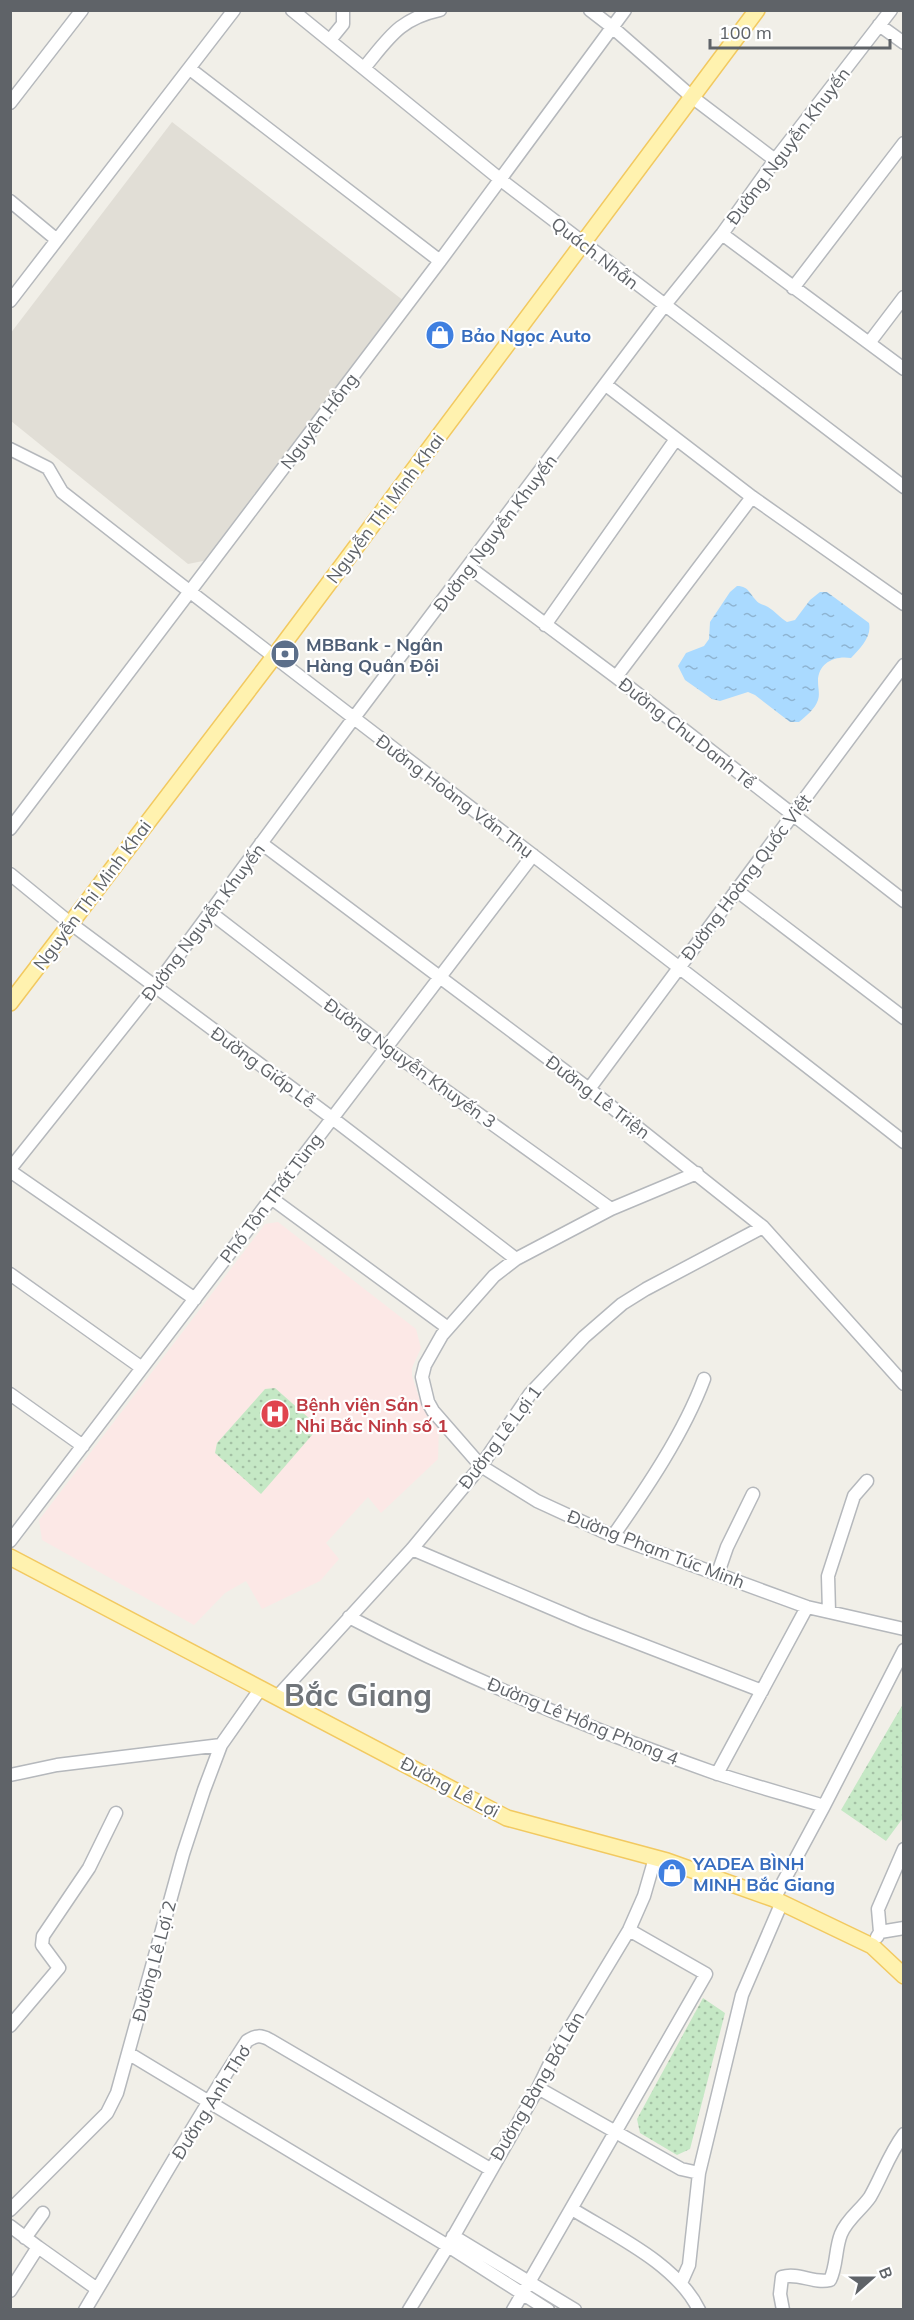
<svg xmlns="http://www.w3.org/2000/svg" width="914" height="2320" font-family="Mulish,sans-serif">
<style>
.education{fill:#e1ded6}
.medical{fill:#fce8e6}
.park{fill:url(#park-dots)}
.water{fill:url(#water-ripples)}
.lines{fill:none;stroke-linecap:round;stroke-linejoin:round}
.minor-casing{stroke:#b5b8bc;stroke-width:15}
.major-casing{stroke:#f2c960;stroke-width:18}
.minor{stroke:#fff;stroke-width:12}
.major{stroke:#fff2af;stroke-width:15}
.labels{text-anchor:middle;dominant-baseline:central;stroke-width:4.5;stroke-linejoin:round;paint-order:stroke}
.street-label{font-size:18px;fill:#5f6368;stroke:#fff}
.shop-label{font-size:18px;font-weight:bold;fill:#366cbe;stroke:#fff;text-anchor:start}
.service-label{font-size:18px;font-weight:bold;fill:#4e5e75;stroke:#fff;text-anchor:start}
.health-label{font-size:18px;font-weight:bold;fill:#be3a42;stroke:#fff;text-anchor:start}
.town-label{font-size:30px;font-weight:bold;fill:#70757a;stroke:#fff}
</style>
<defs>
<pattern id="park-dots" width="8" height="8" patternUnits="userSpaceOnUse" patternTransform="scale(1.5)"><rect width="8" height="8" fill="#c5e8c5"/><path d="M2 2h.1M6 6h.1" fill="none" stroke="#a3c0a4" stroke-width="1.8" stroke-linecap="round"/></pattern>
<pattern id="water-ripples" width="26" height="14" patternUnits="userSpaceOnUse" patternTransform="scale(1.5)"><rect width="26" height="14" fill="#aadaff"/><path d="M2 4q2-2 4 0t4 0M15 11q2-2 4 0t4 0" fill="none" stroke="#8eb4d2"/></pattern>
</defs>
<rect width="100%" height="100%" fill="#f1efe8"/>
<!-- education -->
<path class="education" d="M 172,122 L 404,301 L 208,560 L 188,564 L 11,421 L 10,334 Z"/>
<!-- medical -->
<path class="medical" d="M 278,1222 L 416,1329 L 421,1348 L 412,1368 L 412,1376 L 420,1401 L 439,1426 L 438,1459 L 381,1513 L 368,1497 L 326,1543 L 339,1559 L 320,1581 L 262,1609 L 246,1581 L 225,1593 L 194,1625 L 42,1540 L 39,1520 L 265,1224 Z"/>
<!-- park -->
<path class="park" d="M 275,1388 L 319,1427 L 261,1494 L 215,1453 L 217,1443 L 265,1389 Z
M 903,1704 L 903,1818 L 886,1841 L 841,1810 Z
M 703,1998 L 725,2013 L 690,2149 L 677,2155 L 640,2133 L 637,2119 Z"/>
<!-- water -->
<path class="water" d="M 737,586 C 750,586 750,596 759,603 C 762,605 765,605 768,607 C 775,611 780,618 787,622 L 795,620 L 810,600 L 820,592 L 827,592 L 869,623 C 872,637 860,648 851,658 C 835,655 818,663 818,681 C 818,688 820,694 818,700 C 815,709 806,716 799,722 L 790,722 L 755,695 L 748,692 L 720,701 L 712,699 L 685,680 L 678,666 L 686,653 L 704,646 L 709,639 L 710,622 L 730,592 Z"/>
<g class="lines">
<!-- minor casing -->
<g class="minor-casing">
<path id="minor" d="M 292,10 L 501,180 L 904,487
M 590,10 L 612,27 L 692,97 L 775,160
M 879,25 L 904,43
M 330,40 L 343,24 L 343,10
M 364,68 C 389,38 399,19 440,10
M 190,69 L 440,261
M 10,103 L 82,10
M 10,201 L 57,240
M 722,234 L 904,369
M 793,288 L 904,143
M 10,301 L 234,10
M 869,343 L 904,297
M 606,385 L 752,497 L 904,604
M 10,449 L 48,468 L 62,492 C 341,711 625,923 904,1142
M 469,567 L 616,677 L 904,901
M 545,625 L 676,439
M 616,677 L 752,497
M 10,829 L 440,261 L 625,10
M 261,843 L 589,1089 L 763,1227 L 904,1384
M 10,874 L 70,923 L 332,1118 L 516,1259
M 736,890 L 904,1018
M 211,913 L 385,1047 L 611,1209
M 589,1089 L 904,665
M 10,1169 L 155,987 L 353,719 L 664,306 L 722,234 L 775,160 L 891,10
M 10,1171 L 195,1299
M 697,1173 L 611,1209 L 516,1259 L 494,1276 L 442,1335 L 425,1365 L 422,1377 L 428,1402 L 433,1411 L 481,1466 L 537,1501 L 613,1536 L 807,1607 L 904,1629
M 271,1198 L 448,1328
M 10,1274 L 142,1368
M 10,1394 L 83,1446
M 613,1536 C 646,1489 684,1433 704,1379
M 10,1541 L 533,855
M 412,1549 L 586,1623 L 762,1691
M 718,1573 L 727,1547 L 753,1494
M 829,1612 L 828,1576 L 854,1496 L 867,1481
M 349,1617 C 467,1679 590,1729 715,1773 C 751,1785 788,1795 824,1806
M 277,1697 L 412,1549 L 481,1466 L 530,1394 L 584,1337 L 622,1304 L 646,1289 L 763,1227
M 717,1774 L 807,1607
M 10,1775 L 57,1765 L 221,1745
M 774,1899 L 824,1806 L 904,1650
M 880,1932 L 878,1909 L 904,1849
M 877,1937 L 880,1932 L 904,1928
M 10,2026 L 59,1968 L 42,1945 L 43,1936 L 89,1868 L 116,1813
M 128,2053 L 448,2246 L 548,2310
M 538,2088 L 681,2169 L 699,2173
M 572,2209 C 614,2235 677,2264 699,2310
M 10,2210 L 107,2113 L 117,2093 L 183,1854 L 204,1790 L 221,1745 L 261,1688
M 10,2226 L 38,2247
M 453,2236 L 575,2310
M 25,2238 L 43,2213
M 681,2283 L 689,2265 L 699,2173 L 742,1995 L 782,1902
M 10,2291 L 38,2247 L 97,2289
M 85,2310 C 139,2220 190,2128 247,2041 C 256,2035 261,2035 270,2040 L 490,2169
M 409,2310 L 448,2246 L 538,2088 L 556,2051 L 629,1930 L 644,1896 L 655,1858
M 513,2310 L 706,1974 L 629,1930
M 783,2310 L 780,2294 L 782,2277 C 798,2272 814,2284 830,2280 C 837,2266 835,2249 841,2234 C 847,2219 861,2210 870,2197 C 882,2176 889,2154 904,2134"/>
</g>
<!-- major casing -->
<g class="major-casing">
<path id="major" d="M 10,1003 L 273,658 L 757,10
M 10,1557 L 507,1818 L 667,1861 L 774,1899 L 872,1946 L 904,1976"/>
</g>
<!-- minor -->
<use href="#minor" class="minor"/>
<!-- major -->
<use href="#major" class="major"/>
</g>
<!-- icons -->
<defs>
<g id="shop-disc" transform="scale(1.5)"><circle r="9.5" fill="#3f7fe0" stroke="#fff"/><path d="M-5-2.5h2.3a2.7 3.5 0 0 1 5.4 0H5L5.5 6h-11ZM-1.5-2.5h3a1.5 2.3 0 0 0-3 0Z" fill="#fff"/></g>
<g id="bank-disc" transform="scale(1.5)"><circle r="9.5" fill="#5c6f8a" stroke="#fff"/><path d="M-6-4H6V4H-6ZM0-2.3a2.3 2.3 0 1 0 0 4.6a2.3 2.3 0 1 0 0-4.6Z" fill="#fff"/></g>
<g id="hospital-disc" transform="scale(1.5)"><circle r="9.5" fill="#e0444e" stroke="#fff"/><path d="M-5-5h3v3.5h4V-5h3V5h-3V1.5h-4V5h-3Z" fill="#fff"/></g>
</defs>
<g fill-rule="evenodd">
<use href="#shop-disc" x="440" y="335"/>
<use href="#bank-disc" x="285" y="654"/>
<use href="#hospital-disc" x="275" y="1414"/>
<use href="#shop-disc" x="672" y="1873"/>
</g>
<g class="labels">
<!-- street labels -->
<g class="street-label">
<text transform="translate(788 146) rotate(-53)">Đường Nguyễn Khuyến</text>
<text transform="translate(595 253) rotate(38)">Quách Nhẫn</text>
<text transform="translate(319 421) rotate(-53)">Nguyên Hồng</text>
<text transform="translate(385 508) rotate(-53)">Nguyễn Thị Minh Khai</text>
<text transform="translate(495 533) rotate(-53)">Đường Nguyễn Khuyến</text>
<text transform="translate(687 733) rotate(38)">Đường Chu Danh Tể</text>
<text transform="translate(455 796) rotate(37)">Đường Hoàng Văn Thụ</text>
<text transform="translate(746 877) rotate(-53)">Đường Hoàng Quốc Việt</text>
<text transform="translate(92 895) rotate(-53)">Nguyễn Thị Minh Khai</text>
<text transform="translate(203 922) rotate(-53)">Đường Nguyễn Khuyến</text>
<text transform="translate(410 1063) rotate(36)">Đường Nguyễn Khuyến 3</text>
<text transform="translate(263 1067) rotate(36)">Đường Giáp Lễ</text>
<text transform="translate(598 1097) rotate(37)">Đường Lê Triện</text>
<text transform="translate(271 1198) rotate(-53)">Phố Tôn Thất Tùng</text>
<text transform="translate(500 1437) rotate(-53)">Đường Lê Lợi 1</text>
<text transform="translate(656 1549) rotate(21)">Đường Phạm Túc Minh</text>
<text transform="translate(583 1721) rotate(22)">Đường Lê Hồng Phong 4</text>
<text transform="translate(450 1787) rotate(28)">Đường Lê Lợi</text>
<text transform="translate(154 1961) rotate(-75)">Đường Lê Lợi 2</text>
<text transform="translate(537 2086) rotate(-60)">Đường Bàng Bá Lân</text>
<text transform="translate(211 2102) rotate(-58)">Đường Anh Thơ</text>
</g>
<!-- shop labels -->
<g class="shop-label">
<text x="461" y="335">Bảo Ngọc Auto</text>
<text x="693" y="1863">YADEA BÌNH<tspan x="693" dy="21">MINH Bắc Giang</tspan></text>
</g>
<!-- service labels -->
<g class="service-label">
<text x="306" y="644">MBBank - Ngân<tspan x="306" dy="21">Hàng Quân Đội</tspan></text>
</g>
<!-- health labels -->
<g class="health-label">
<text x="296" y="1404">Bệnh viện Sản -<tspan x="296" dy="21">Nhi Bắc Ninh số 1</tspan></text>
</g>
<!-- town labels -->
<g class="town-label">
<text x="358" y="1695">Bắc Giang</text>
</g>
</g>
<!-- border -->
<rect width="914" height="2320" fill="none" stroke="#5f6368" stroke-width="24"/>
<!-- north arrow -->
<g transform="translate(872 2278) rotate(69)" stroke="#ffffff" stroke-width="4.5" paint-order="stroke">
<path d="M0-4.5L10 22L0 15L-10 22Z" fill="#5f6368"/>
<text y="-9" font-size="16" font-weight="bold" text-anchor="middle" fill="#5f6368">B</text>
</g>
<!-- scale -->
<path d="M710 39v9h180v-9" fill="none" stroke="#5f6368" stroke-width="3"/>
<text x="719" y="39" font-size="18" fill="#5f6368" stroke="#ffffff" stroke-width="4.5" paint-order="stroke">100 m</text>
</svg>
